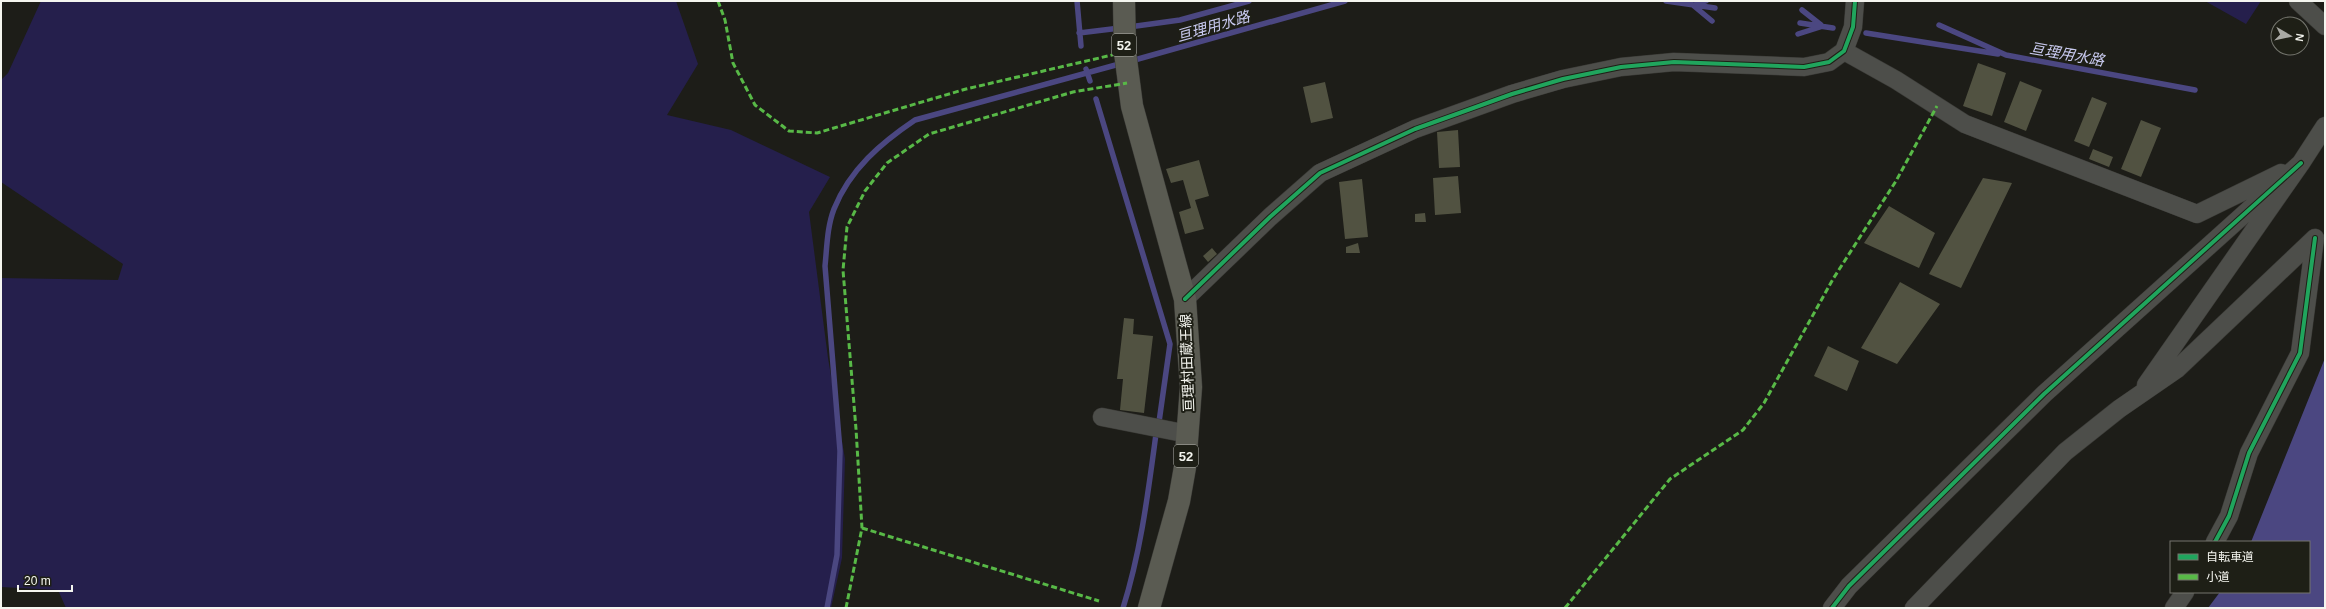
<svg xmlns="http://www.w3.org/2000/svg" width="2326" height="609" font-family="Arial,'Noto Sans JP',sans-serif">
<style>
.green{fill:#251f4c}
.water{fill:#4b4781}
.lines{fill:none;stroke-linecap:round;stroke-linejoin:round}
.stream{stroke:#4b4781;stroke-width:5.5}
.building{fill:#515241}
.street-casing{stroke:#3a3a36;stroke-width:19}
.primary-casing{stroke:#3a3a36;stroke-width:23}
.street{stroke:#4d4e4a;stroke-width:18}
.primary{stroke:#5a5b52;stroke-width:22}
.quiet{stroke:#58b947;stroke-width:3;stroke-dasharray:6 3;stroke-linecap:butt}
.cycleway-casing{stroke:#1e1f16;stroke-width:6}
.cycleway{stroke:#20a55d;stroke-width:4}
.labels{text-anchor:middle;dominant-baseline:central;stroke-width:4;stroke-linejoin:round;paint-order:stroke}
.shield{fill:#1e1f16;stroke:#b4b5ae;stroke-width:1}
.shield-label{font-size:13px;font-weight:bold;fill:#f4f5ef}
.street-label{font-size:14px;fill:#f4f5ef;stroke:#1e1f16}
.water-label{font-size:15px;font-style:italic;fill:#c8c9ef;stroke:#1e1f16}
</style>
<rect width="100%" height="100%" fill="#1d1d18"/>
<!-- green -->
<path class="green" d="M 41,1 L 676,1 L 698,64 L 667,115 L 731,130 L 830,177 L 809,212 L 828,358 L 845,459 L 842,558 L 831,608 L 66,608 L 58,590 L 1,587 L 1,278 L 118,280 L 123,264 L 1,182 L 1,80 L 8,73 Z
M 2205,1 L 2261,1 L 2246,24 Z"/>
<!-- water -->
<path class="water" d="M 2325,358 L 2325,608 L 2208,608 L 2220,592 L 2309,592 L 2309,542 L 2251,542 Z"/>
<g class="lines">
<!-- stream -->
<path class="stream" d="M 1077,1 L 1081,46
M 1666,1 L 1715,8
M 1694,5 L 1706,1
M 1694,6 L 1712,21
M 1802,10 L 1821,25
M 1800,23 L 1833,28
M 1939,25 L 2006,55 L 2195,90
M 1129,27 L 1180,20 L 1249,1
M 1079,33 L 1120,28
M 1866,33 L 1998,54
M 1798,34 L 1820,27
M 1131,61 L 1345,1
M 1086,69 L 1090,81
M 1096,99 L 1170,344 L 1159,422
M 827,608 L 837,555 L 840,451 L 825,266 C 827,247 827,227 834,209 C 850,169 881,143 915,120 L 1123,63
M 1123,608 C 1141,551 1148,493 1156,434"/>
</g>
<!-- building -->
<path class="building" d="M 1978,63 L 2006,73 L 1992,116 L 1963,106 Z
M 2020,81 L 2042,90 L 2026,131 L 2004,122 Z
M 1325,82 L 1333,118 L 1311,123 L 1303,87 Z
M 2092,97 L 2107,103 L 2089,147 L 2074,141 Z
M 2141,120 L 2161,128 L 2141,177 L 2121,169 Z
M 1458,130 L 1460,167 L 1439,168 L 1437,132 Z
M 2093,149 L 2113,157 L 2109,167 L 2089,159 Z
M 1199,160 L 1209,196 L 1195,200 L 1204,229 L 1185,234 L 1179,212 L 1191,208 L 1183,180 L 1171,183 L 1166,169 Z
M 1458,176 L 1461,213 L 1435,215 L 1433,178 Z
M 1983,178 L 2012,183 L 1961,288 L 1929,274 Z
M 1362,179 L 1368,237 L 1345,239 L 1339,182 Z
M 1889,206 L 1935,233 L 1919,268 L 1864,243 Z
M 1425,213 L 1426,222 L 1415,222 L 1415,214 Z
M 1358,243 L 1360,253 L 1346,253 L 1346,247 Z
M 1212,248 L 1217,254 L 1208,262 L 1203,256 Z
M 1900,282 L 1940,304 L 1897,364 L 1861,348 Z
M 1124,318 L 1134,319 L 1133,334 L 1153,336 L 1144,413 L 1120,410 L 1123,379 L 1117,379 Z
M 1828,346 L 1859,361 L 1847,391 L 1814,376 Z"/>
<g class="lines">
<!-- street casing -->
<g class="street-casing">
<path id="street" d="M 2298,1 L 2325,26
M 1844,51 L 1896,80 L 1965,124 L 2197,214 L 2281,173
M 1185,299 L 1270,217 L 1320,173 L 1415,129 L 1512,94 L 1563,79 L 1621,67 L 1674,62 L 1804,67 L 1829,62 L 1844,51 L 1853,27 L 1855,1
M 2146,385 L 2301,163 L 2325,126
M 1102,417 L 1188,434
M 2215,542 L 2229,516 L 2249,453 L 2300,353 L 2315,238
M 1832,608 L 1849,586 L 2044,394 L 2301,163
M 1914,608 L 2065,452 L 2119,409 L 2177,369 L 2315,238
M 2174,608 L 2185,592"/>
</g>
<!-- primary casing -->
<g class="primary-casing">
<path id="primary" d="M 1124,1 L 1125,52 L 1132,106 L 1185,299 L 1191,387 L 1185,467 L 1179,501 L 1149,608"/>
</g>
<!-- street -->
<use href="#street" class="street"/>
<!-- primary -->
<use href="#primary" class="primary"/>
<!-- quiet -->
<path class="quiet" d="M 718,1 L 725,20 L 733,63 L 755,105 L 789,131 L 817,133 L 966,89 L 1125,52
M 862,528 L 1099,601
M 846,608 L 862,528 L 856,429 L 843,270 L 847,227 L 865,191 L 887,163 L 929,134 L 1073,92 L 1127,83
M 1565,608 L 1670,479 L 1743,430 L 1764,403 L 1833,279 L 1896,181 L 1937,106"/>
<!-- cycleway casing -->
<g class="cycleway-casing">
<path id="cycleway" d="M 1185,299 L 1270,217 L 1320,173 L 1415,129 L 1512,94 L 1563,79 L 1621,67 L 1674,62 L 1804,67 L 1829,62 L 1844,51 L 1853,27 L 1855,1
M 2215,542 L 2229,516 L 2249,453 L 2300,353 L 2315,238
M 1832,608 L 1849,586 L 2044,394 L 2301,163"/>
</g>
<!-- cycleway -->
<use href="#cycleway" class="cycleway"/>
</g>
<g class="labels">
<!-- shield labels -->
<g class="shield">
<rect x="1112" y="34" width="24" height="22" rx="3"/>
<rect x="1174" y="445" width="24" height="22" rx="3"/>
</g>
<g class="shield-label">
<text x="1124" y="45">52</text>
<text x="1186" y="456">52</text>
</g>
<!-- street labels -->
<g class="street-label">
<text transform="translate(1187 363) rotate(-92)">亘理村田蔵王線</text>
</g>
<!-- water labels -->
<g class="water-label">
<text transform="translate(1213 26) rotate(-16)">亘理用水路</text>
<text transform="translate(2067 54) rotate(10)">亘理用水路</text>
</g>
</g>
<!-- border -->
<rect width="2326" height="609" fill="none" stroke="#f4f5ef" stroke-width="4"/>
<!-- legend -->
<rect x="2170" y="541" width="140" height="52" fill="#1e1f16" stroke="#74756d"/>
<rect x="2178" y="554" width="20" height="6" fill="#20a55d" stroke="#74756d"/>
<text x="2206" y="561" font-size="12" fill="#f4f5ef">自転車道</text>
<rect x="2178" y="574" width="20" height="6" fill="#58b947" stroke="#74756d"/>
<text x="2206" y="581" font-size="12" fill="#f4f5ef">小道</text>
<!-- north arrow -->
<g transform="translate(2290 36) rotate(99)"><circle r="19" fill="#1e1f16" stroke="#74756d"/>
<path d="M0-3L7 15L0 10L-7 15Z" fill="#a9a9a4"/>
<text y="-6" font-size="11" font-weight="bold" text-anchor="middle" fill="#f4f5ef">N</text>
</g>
<!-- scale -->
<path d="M18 585v6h54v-6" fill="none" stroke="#f4f5ef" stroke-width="2"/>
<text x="24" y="585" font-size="12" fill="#f4f5ef" stroke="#1e1f16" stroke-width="3" paint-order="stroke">20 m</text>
</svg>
